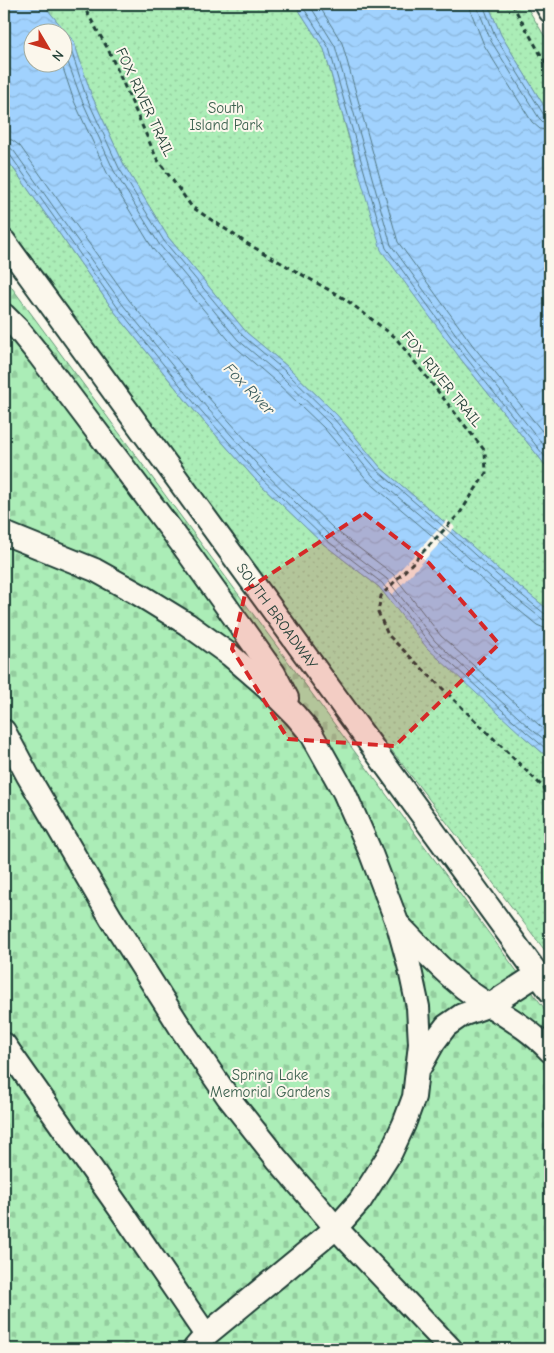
<svg xmlns="http://www.w3.org/2000/svg" width="554" height="1353" font-family="'Comic Neue',sans-serif">
<style>
.cemetery{fill:url(#cemetery-stones);stroke:#659576}
.park{fill:url(#park-dots);stroke:#659576}
.water{fill:url(#water-waves);stroke:#6d96ad;fill-rule:evenodd}
.pier{fill:#fbf7ec}
.lines{fill:none;stroke-linecap:round;stroke-linejoin:round}
.shore{stroke:#537985;stroke-width:1}
.minor-casing{stroke:#1f3d34;stroke-width:26}
.path{stroke:#1f3d34;stroke-width:3;stroke-dasharray:5 4;stroke-linecap:butt}
.minor{stroke:#fbf7ec;stroke-width:22}
.marked{fill:#d62828;fill-opacity:0.2;stroke:#d62828;stroke-width:4;stroke-dasharray:10 6;stroke-linejoin:round}
.labels{text-anchor:middle;dominant-baseline:central;stroke-width:4;stroke-linejoin:round;paint-order:stroke}
.street-label{font-size:15px;fill:#1f3d34;stroke:#fbf7ec}
.park-label{font-size:15px;fill:#3b604e;stroke:#fbf7ec}
.water-label{font-size:16px;font-style:italic;fill:#395b5c;stroke:#fbf7ec}
</style>
<defs>
<pattern id="cemetery-stones" width="16" height="16" patternUnits="userSpaceOnUse" patternTransform="scale(1.25)"><rect width="16" height="16" fill="#abedb7"/><path d="M2 7V4a2 2 0 0 1 4 0v3zM10 15v-3a2 2 0 0 1 4 0v3z" fill="#93cc9e"/></pattern>
<pattern id="park-dots" width="8" height="8" patternUnits="userSpaceOnUse" patternTransform="scale(1.25)"><rect width="8" height="8" fill="#abedb7"/><path d="M2 2h.1M6 6h.1" fill="none" stroke="#93cc9e" stroke-width="1.8" stroke-linecap="round"/></pattern>
<pattern id="water-waves" width="16" height="10" patternUnits="userSpaceOnUse" patternTransform="scale(1.25)"><rect width="16" height="10" fill="#a1d2fe"/><path d="M0 5q4-4 8 0t8 0" fill="none" stroke="#8ab5da"/></pattern>
</defs>
<rect width="100%" height="100%" fill="#fbf7ec"/>
<filter id="ink" filterUnits="userSpaceOnUse"><feTurbulence type="fractalNoise" baseFrequency=".02" numOctaves="2"/><feDisplacementMap in="SourceGraphic" scale="10" xChannelSelector="R" yChannelSelector="G"/><feConvolveMatrix kernelMatrix="1 2 1 2 8 2 1 2 1" color-interpolation-filters="sRGB"/></filter>
<g filter="url(#ink)">
<!-- cemetery -->
<path class="cemetery" d="M 4,277 L 550,1016 L 550,1349 L 4,1349 Z"/>
<!-- park -->
<path class="park" d="M 43,4 L 295,4 L 324,49 L 356,164 L 460,358 L 550,471 L 550,611 L 500,571 L 455,531 L 381,468 L 337,415 L 288,367 L 247,333 L 168,237 L 124,165 L 91,94 L 74,42 Z
M 488,4 L 525,4 L 550,45 L 550,116 L 501,35 Z
M 4,155 L 114,311 L 192,408 L 255,479 L 322,543 L 379,587 L 392,602 L 523,736 L 550,759 L 550,957 L 359,708 L 182,470 L 8,228 L 4,222 Z"/>
<!-- water -->
<path class="water" d="M 4,4 L 43,4 L 74,42 L 91,94 L 124,165 L 168,237 L 247,333 L 288,367 L 337,415 L 381,468 L 455,531 L 500,571 L 550,611 L 550,759 L 523,736 L 427,648 L 379,587 L 322,543 L 255,479 L 192,408 L 114,311 L 4,155 ZM 32,32 L 62,32 L 62,62 L 32,62 Z
M 295,4 L 488,4 L 501,35 L 550,116 L 550,471 L 460,358 L 381,250 L 324,49 Z"/>
<!-- pier -->
<path class="pier" d="M 447,520 L 455,527 L 392,595 L 383,588 Z"/>
<g class="lines">
<!-- shore -->
<path class="shore" d="M 301,4 L 329,48 L 386,248 L 464,355 L 550,463
M 309,4 L 335,46 L 391,245 L 468,351 L 550,453
M 318,4 L 342,43 L 398,242 L 474,347 L 550,441
M 470,4 L 471,12 L 484,45 L 532,122 L 540,129 L 550,131
M 477,4 L 478,9 L 491,41 L 539,118 L 543,122 L 550,124
M 484,4 L 484,7 L 496,38 L 544,115 L 547,117 L 550,117
M 62,36 L 69,44 L 86,96 L 119,168 L 164,241 L 243,336 L 285,371 L 334,419 L 378,471 L 452,534 L 497,575 L 545,614 L 550,615
M 62,46 L 81,98 L 114,171 L 159,244 L 238,340 L 280,375 L 329,423 L 373,476 L 448,539 L 493,580 L 542,619 L 550,621
M 61,62 L 74,101 L 108,175 L 153,249 L 233,345 L 275,381 L 324,428 L 368,481 L 443,545 L 488,585 L 537,625 L 544,628 L 550,629
M 4,139 L 12,140 L 20,146 L 129,300 L 207,396 L 269,466 L 334,529 L 393,574 L 441,636 L 550,735
M 4,146 L 9,147 L 14,151 L 123,305 L 201,401 L 263,471 L 329,535 L 387,579 L 435,641 L 530,728 L 550,744
M 4,153 L 7,153 L 10,155 L 118,308 L 196,405 L 259,476 L 325,539 L 382,583 L 431,645 L 526,732 L 550,752"/>
<!-- minor casing -->
<g class="minor-casing">
<g id="minor">
<path d="M 546,4 L 550,11"/>
<path id="s1" d="M 4,241 L 550,991"/>
<path d="M 4,315 L 18,329 L 39,355 L 184,547 L 252,642 L 274,673 L 287,698"/>
<path d="M 4,533 L 95,570 L 140,595 L 187,624 L 230,655 L 267,687 L 295,715 L 312,735 L 344,792 L 370,851 L 398,925 L 409,965 L 418,1007 L 420,1044 L 414,1097 L 404,1124 L 391,1152 L 360,1201 L 336,1228 L 206,1335 L 194,1349"/>
<path d="M 4,731 L 28,776 L 111,918 L 184,1033 L 228,1097 L 277,1159 L 336,1228 L 451,1349"/>
<path d="M 400,926 C 419,946 442,971 464,988 C 493,1010 524,1023 550,1051"/>
<path d="M 4,1044 L 120,1209 L 206,1335"/>
<path d="M 420,1067 L 434,1042 L 446,1026 L 462,1015 L 490,1005 L 538,974"/>
</g>
</g>
<!-- path -->
<path class="path" d="M 82,4 L 108,49 L 157,159 L 192,207 L 248,244 L 345,299 L 395,337 L 485,451 L 486,473 L 460,513 L 381,596 L 378,612 L 388,635 L 550,794
M 512,4 L 550,71"/>
<!-- minor -->
<use href="#minor" class="minor"/>
</g>
</g>
<!-- marked area -->
<path class="marked" d="M 364,513 L 429,563 L 499,644 L 395,746 L 288,739 L 232,649 L 246,590 Z"/>
<g class="labels">
<!-- street labels -->
<g class="street-label">
<text transform="translate(145 102) rotate(65)">FOX RIVER TRAIL</text>
<text transform="translate(442 379) rotate(51)">FOX RIVER TRAIL</text>
<text stroke="none"><textPath href="#s1" startOffset="464">SOUTH BROADWAY</textPath></text>
</g>
<!-- park labels -->
<g class="park-label">
<text x="226" y="108">South<tspan x="226" dy="17">Island Park</tspan></text>
<text x="270" y="1075">Spring Lake<tspan x="270" dy="17">Memorial Gardens</tspan></text>
</g>
<!-- water labels -->
<g class="water-label">
<text transform="translate(249 389) rotate(46)">Fox River</text>
</g>
</g>
<!-- margin -->
<rect width="554" height="1353" fill="none" stroke="#fbf7ec" stroke-width="20"/>
<rect x="10" y="10" width="534" height="1333" fill="none" stroke="#1f3d34" stroke-width="2" filter="url(#ink)"/>
<!-- north arrow -->
<g transform="translate(48 48) rotate(128)"><circle r="24" fill="#fbf7ec" stroke="#a3ada2"/>
<path d="M0-4L9 19L0 12L-9 19Z" fill="#c8321e"/>
<text y="-8" font-size="14" font-weight="bold" text-anchor="middle" fill="#1f3d34">N</text>
</g>
</svg>
